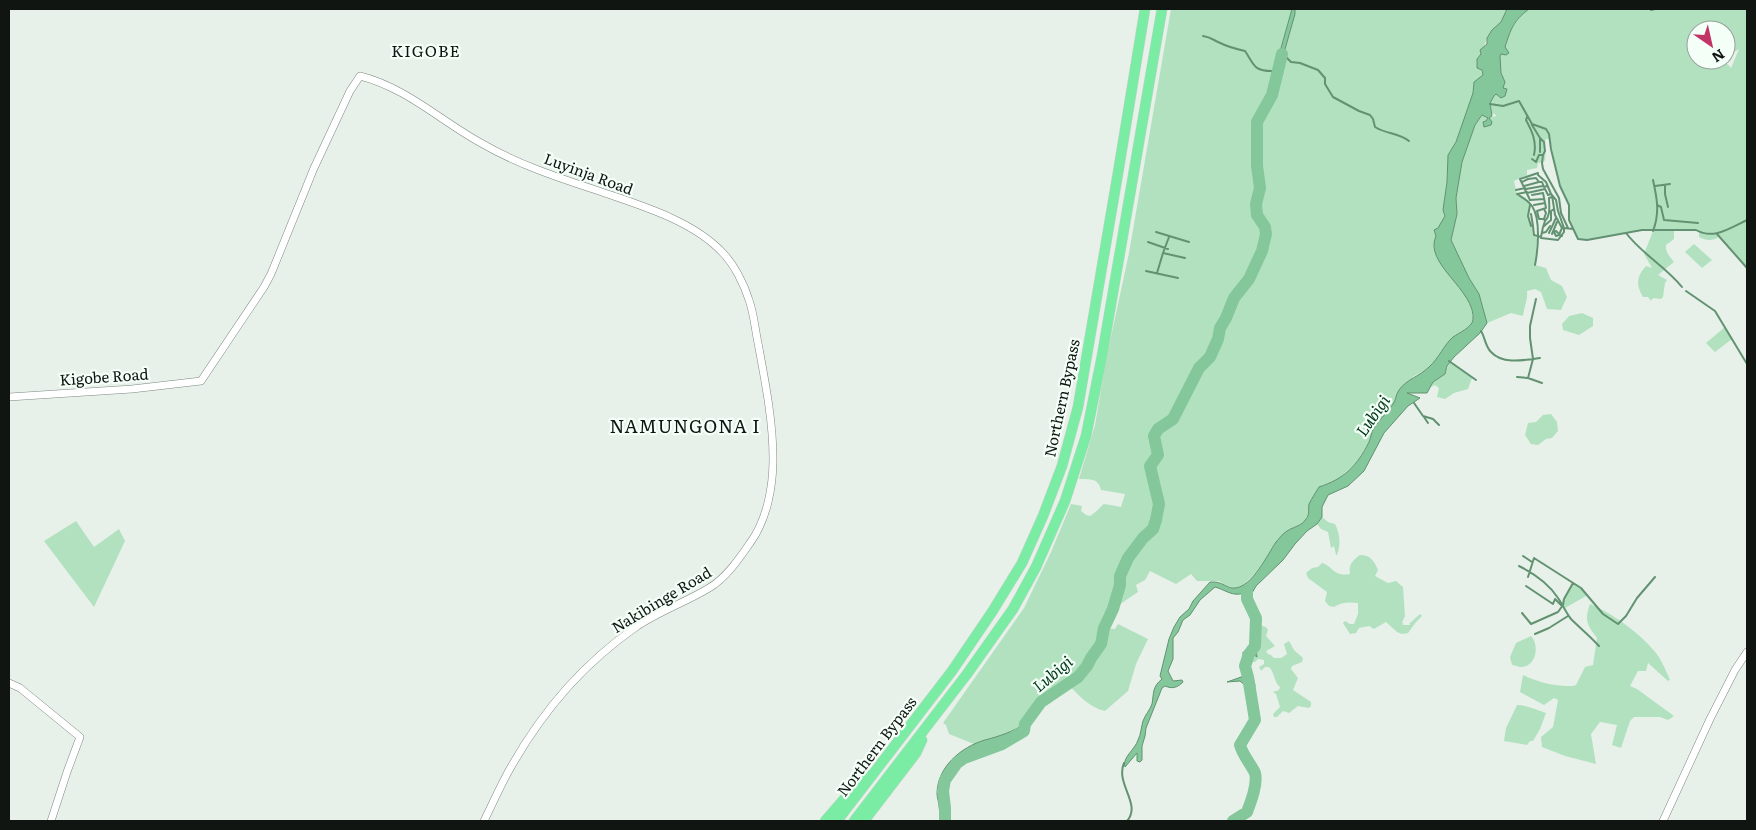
<svg xmlns="http://www.w3.org/2000/svg" width="1756" height="830" font-family="Literata,serif">
<style>
.green{fill:#b2e1c0;fill-rule:evenodd}
.water{fill:#84c79a;stroke:#629271}
.lines{fill:none;stroke-linecap:round;stroke-linejoin:round}
.stream{stroke:#629271;stroke-width:2}
.river{stroke:#84c79a;stroke-width:12}
.minor-casing{stroke:#7e8881;stroke-width:8}
.highway-casing{stroke:#cfd0d0;stroke-width:11}
.minor{stroke:#fff;stroke-width:7}
.highway{stroke:#7aeca4;stroke-width:10}
.labels{text-anchor:middle;dominant-baseline:central;stroke-width:4.5;stroke-linejoin:round;paint-order:stroke}
.street-label{font-size:15px;fill:#111512;stroke:#f4fff7}
.neighbourhood-label{font-size:16px;letter-spacing:1px;fill:#111512;stroke:#f4fff7}
.water-label{font-size:16px;font-style:italic;fill:#00361a;stroke:#f4fff7}
.quarter-label{font-size:18px;letter-spacing:1px;fill:#111512;stroke:#f4fff7}
</style>
<rect width="100%" height="100%" fill="#e7f1e9"/>
<!-- green -->
<path class="green" d="M 1171,9 L 1292,9 L 1281,46 L 1277,67 L 1280,69 L 1284,68 L 1285,49 L 1295,9 L 1507,9 C 1505,13 1503,19 1500,23 C 1496,27 1492,30 1489,35 C 1484,43 1484,52 1477,59 L 1477,68 L 1482,70 L 1483,75 L 1474,82 L 1473,93 L 1456,142 L 1448,155 L 1447,182 L 1443,210 L 1445,216 L 1436,236 L 1436,256 L 1467,298 L 1471,307 L 1473,319 L 1472,324 L 1461,332 L 1429,368 L 1414,376 L 1399,391 L 1394,404 L 1373,430 L 1369,442 L 1356,463 L 1336,481 L 1319,487 L 1309,505 L 1308,516 L 1305,521 L 1294,528 L 1286,531 L 1276,543 L 1269,555 L 1256,572 L 1242,586 L 1235,588 L 1229,587 L 1219,581 L 1197,581 L 1191,574 L 1176,584 L 1150,571 L 1145,580 L 1136,585 L 1138,592 L 1113,609 L 1104,628 L 1115,629 L 1118,624 L 1148,639 L 1136,664 L 1128,691 L 1105,711 C 1090,708 1078,695 1068,684 L 1041,702 L 1025,724 L 1012,732 L 974,744 L 949,734 L 946,725 L 943,723 L 1024,608 L 1051,552 L 1071,504 L 1082,506 L 1081,511 L 1086,515 L 1090,516 C 1109,503 1095,502 1121,507 L 1125,494 L 1101,490 C 1098,477 1090,480 1079,479 L 1095,425 L 1106,360 L 1129,253 Z
M 1529,9 L 1747,9 L 1747,271 L 1742,262 L 1719,237 C 1712,241 1707,241 1699,237 L 1699,232 L 1696,230 L 1674,230 L 1674,239 L 1666,245 C 1665,252 1670,257 1674,262 L 1658,275 L 1667,280 L 1665,283 L 1663,297 L 1661,299 L 1653,298 L 1651,301 L 1648,297 L 1643,297 C 1636,285 1636,277 1646,266 L 1652,268 L 1644,254 L 1653,231 L 1642,230 L 1587,240 L 1578,239 L 1569,220 L 1569,205 L 1560,186 L 1550,139 L 1546,139 C 1542,146 1548,155 1544,162 L 1538,163 L 1537,168 L 1527,170 L 1527,175 L 1514,181 L 1517,194 L 1525,198 L 1530,205 L 1528,216 L 1531,226 L 1533,226 L 1534,235 L 1537,239 L 1535,265 L 1546,268 L 1551,280 L 1562,286 L 1567,297 L 1561,310 L 1547,309 L 1541,292 L 1535,289 L 1527,291 C 1528,300 1524,307 1523,316 L 1511,313 L 1487,323 L 1479,294 L 1469,278 L 1451,240 L 1457,214 L 1456,198 L 1462,162 L 1475,125 L 1483,115 L 1488,118 L 1484,127 L 1489,118 L 1496,116 L 1495,114 L 1492,114 L 1490,103 L 1494,95 L 1507,89 L 1503,88 L 1505,82 L 1501,73 L 1500,56 L 1510,28 L 1521,15 ZM 1696,30 L 1726,30 L 1726,57 L 1739,49 L 1731,68 L 1724,60 L 1696,60 Z
M 1694,244 L 1712,260 L 1702,268 L 1685,252 Z
M 1582,313 L 1593,318 L 1593,326 L 1579,335 L 1563,330 L 1562,324 L 1569,316 Z
M 1725,327 L 1732,339 L 1715,352 L 1706,343 Z
M 1450,362 L 1472,378 L 1468,389 L 1454,393 L 1445,399 L 1437,397 L 1439,388 L 1435,385 L 1431,387 L 1433,382 L 1445,374 Z
M 1551,414 L 1557,422 L 1558,431 L 1552,438 L 1546,439 L 1538,445 L 1531,444 L 1525,435 L 1528,423 L 1536,422 L 1543,415 Z
M 1322,517 L 1328,522 L 1335,524 C 1340,534 1341,544 1337,555 L 1336,555 L 1334,546 L 1331,548 L 1328,532 L 1321,529 L 1317,524 Z
M 76,521 L 94,547 L 119,529 L 125,541 L 94,607 L 44,541 Z
M 1360,555 C 1371,555 1374,561 1378,570 L 1375,576 L 1388,583 L 1396,581 L 1403,587 L 1405,616 L 1402,623 L 1404,624 L 1402,625 L 1411,625 L 1409,624 L 1420,614 L 1422,616 L 1416,622 L 1408,633 L 1402,634 L 1397,632 L 1386,622 L 1374,629 L 1369,626 L 1359,628 L 1356,633 L 1350,634 L 1343,623 L 1345,621 L 1350,624 L 1354,624 L 1358,614 L 1358,603 C 1348,602 1342,602 1334,607 L 1329,606 L 1325,601 L 1327,592 L 1308,578 L 1306,573 L 1312,568 L 1318,567 L 1322,563 C 1333,566 1333,577 1350,574 C 1348,565 1353,560 1360,555 Z
M 1573,583 L 1581,588 L 1586,596 L 1565,608 C 1561,599 1569,591 1573,583 Z
M 1590,604 C 1612,613 1641,634 1656,653 C 1662,661 1666,671 1670,680 L 1668,681 L 1648,663 L 1646,671 L 1638,671 L 1630,686 L 1637,689 L 1674,716 L 1668,720 L 1660,717 L 1634,717 L 1630,721 L 1621,748 L 1612,745 L 1617,725 L 1600,722 L 1591,734 L 1596,764 L 1565,756 L 1542,747 L 1541,737 L 1553,727 L 1558,700 L 1554,698 L 1544,705 L 1520,692 L 1523,675 C 1540,683 1554,686 1573,686 L 1576,685 L 1585,667 L 1593,665 L 1597,638 C 1587,624 1584,621 1590,604 Z
M 1256,624 L 1266,627 L 1268,630 L 1266,636 L 1275,646 L 1266,651 L 1268,654 L 1271,655 L 1274,658 L 1281,658 L 1287,654 L 1284,644 L 1289,641 L 1294,650 L 1303,658 L 1302,662 L 1292,666 L 1291,669 L 1298,678 L 1293,690 L 1311,702 L 1311,706 L 1309,708 L 1298,706 L 1289,713 L 1283,711 L 1277,717 L 1274,717 L 1273,714 L 1280,707 L 1276,694 L 1273,692 L 1279,690 L 1280,687 C 1274,683 1275,673 1269,667 L 1265,667 L 1261,671 L 1259,667 L 1264,664 L 1264,660 L 1258,659 L 1255,662 L 1250,662 L 1253,654 L 1256,653 L 1256,650 L 1252,649 L 1255,646 Z
M 1531,636 C 1540,645 1536,668 1520,667 C 1520,667 1513,665 1512,665 L 1510,657 L 1516,643 Z
M 1517,705 C 1526,705 1536,710 1546,713 L 1540,729 L 1533,741 L 1530,741 L 1527,745 L 1504,741 L 1506,728 Z"/>
<!-- water -->
<path class="water" d="M 1292,9 L 1295,9 L 1295,14 L 1285,49 L 1284,68 L 1272,73 L 1273,69 L 1277,67 L 1278,64 L 1279,55 Z
M 1507,9 L 1529,9 C 1513,21 1511,29 1505,47 L 1509,53 L 1506,55 L 1501,54 L 1500,56 L 1501,73 L 1505,82 L 1503,88 L 1507,89 L 1505,96 L 1501,98 L 1496,94 L 1494,96 L 1490,103 L 1492,116 L 1489,118 L 1492,122 L 1491,125 L 1484,127 L 1483,122 L 1486,121 L 1488,118 L 1482,115 L 1475,125 L 1462,162 L 1456,198 L 1457,214 L 1451,240 L 1469,278 L 1479,294 L 1487,323 L 1480,333 L 1454,357 L 1447,366 L 1445,374 L 1433,382 L 1427,393 L 1407,393 L 1420,398 L 1408,406 L 1384,433 L 1364,471 L 1348,486 L 1328,495 L 1322,507 L 1322,517 L 1317,524 L 1307,531 L 1295,544 L 1283,560 L 1256,586 L 1252,593 L 1253,602 L 1251,607 L 1245,604 L 1244,593 C 1232,597 1226,590 1215,587 L 1200,600 L 1190,615 L 1183,620 L 1178,632 L 1173,638 L 1173,659 L 1168,671 L 1173,681 L 1182,680 L 1183,682 C 1177,688 1172,689 1165,686 L 1162,688 L 1146,728 L 1145,736 L 1142,746 L 1142,760 L 1140,762 L 1137,761 L 1137,753 L 1125,767 C 1122,757 1135,750 1138,740 C 1141,734 1141,728 1143,721 C 1145,715 1150,710 1152,704 C 1154,693 1152,687 1162,679 L 1160,676 L 1169,639 L 1174,627 L 1180,617 L 1189,609 L 1193,601 L 1210,582 C 1224,581 1226,589 1235,588 C 1252,587 1268,554 1276,542 C 1279,539 1283,533 1287,531 C 1293,527 1302,526 1306,519 C 1310,515 1308,509 1309,504 C 1312,498 1316,492 1319,487 C 1344,479 1357,466 1369,442 C 1371,438 1371,432 1374,428 C 1379,419 1388,413 1393,404 C 1396,400 1396,394 1399,390 C 1407,379 1420,376 1429,367 C 1439,358 1444,345 1453,337 C 1459,333 1472,327 1473,320 C 1476,290 1423,264 1436,236 L 1434,230 L 1438,228 L 1445,216 L 1443,210 L 1447,182 L 1448,155 L 1456,142 L 1473,93 L 1474,82 L 1483,75 L 1482,70 L 1477,68 L 1477,59 L 1481,54 L 1480,50 L 1487,44 L 1487,38 L 1492,30 L 1501,22 Z
M 1252,649 L 1256,650 L 1257,657 L 1253,654 L 1248,667 C 1251,679 1260,684 1251,696 L 1246,686 L 1240,681 L 1227,682 L 1244,676 L 1243,652 L 1246,653 Z
M 1025,724 L 1019,731 L 999,742 L 980,751 L 963,755 L 953,763 L 945,777 L 943,786 L 943,792 L 945,799 L 945,821 L 941,821 C 939,816 940,811 939,806 C 939,802 937,798 937,794 C 937,767 961,747 985,740 C 1000,736 1012,732 1025,724 Z"/>
<g class="lines">
<!-- stream -->
<path class="stream" d="M 1651,10 L 1655,9
M 1203,36 C 1210,37 1212,39 1218,42 C 1226,46 1236,49 1245,51 C 1254,64 1253,71 1272,71
M 1284,55 L 1291,62 L 1300,63 L 1318,70 L 1325,78 L 1325,84 L 1333,97 L 1359,111 L 1370,115 L 1373,119 L 1375,127 C 1386,134 1399,133 1409,141
M 1490,104 L 1503,106 L 1519,101 L 1532,124 L 1546,129 L 1549,134 L 1551,149 L 1560,186 L 1569,205 L 1569,220 L 1578,239 L 1587,240 L 1642,230 L 1696,230 C 1714,240 1730,228 1747,220
M 1527,117 L 1526,120 C 1532,131 1537,142 1534,155
M 1532,125 L 1540,138 L 1544,142 L 1545,151 L 1543,155 L 1539,155 L 1536,162 L 1532,159
M 1540,152 L 1540,138
M 1543,155 L 1542,163 L 1543,169 L 1559,198 L 1561,213 L 1568,228
M 1653,180 C 1657,198 1660,213 1653,231
M 1522,182 L 1528,179 L 1536,178 L 1539,182 L 1542,182 L 1544,187 L 1547,186
M 1665,185 L 1665,194 L 1668,207
M 1524,186 L 1539,182
M 1655,186 L 1670,184
M 1526,189 L 1543,186
M 1545,189 L 1548,195 L 1551,194
M 1516,190 L 1525,188
M 1527,193 L 1545,189
M 1517,194 C 1523,198 1528,200 1532,206 C 1541,219 1538,250 1535,265
M 1517,194 L 1527,192
M 1532,195 L 1543,193 L 1546,208 L 1537,211 L 1539,219 L 1544,219
M 1552,195 L 1555,215 L 1562,228
M 1544,199 L 1530,200 L 1520,179 L 1538,173 L 1538,175 L 1546,182 L 1551,194 L 1556,200 L 1558,211 L 1564,228 L 1562,228 L 1559,235 L 1562,236
M 1530,205 L 1528,216 L 1531,226
M 1534,205 L 1545,203
M 1657,205 L 1661,207 L 1664,220 L 1698,223
M 1531,214 L 1533,226
M 1545,221 C 1551,215 1549,206 1549,198 L 1552,197
M 1533,226 L 1534,235 L 1541,237 L 1543,227 L 1551,220 L 1551,211 L 1554,209
M 1543,227 L 1545,221 L 1544,219 L 1546,213 L 1544,209
M 1156,232 L 1189,242
M 1542,233 L 1546,232 L 1550,226
M 1549,233 L 1556,218
M 1558,233 L 1556,231 L 1554,232 L 1556,236 L 1559,235
M 1626,233 C 1642,254 1666,267 1682,287
M 1552,234 L 1557,222
M 1717,234 L 1747,268
M 1541,238 L 1558,240 L 1564,232 L 1564,228 L 1573,229
M 1148,242 L 1168,249
M 1163,253 L 1169,237
M 1146,271 L 1178,278
M 1157,273 L 1163,253 L 1185,258
M 1686,291 L 1715,311 L 1747,364
M 1481,331 C 1485,337 1485,346 1491,352 C 1503,365 1525,360 1540,358
M 1449,361 L 1476,380
M 1517,377 L 1528,378 L 1533,359 L 1530,338 L 1530,326 L 1536,299
M 1528,378 L 1542,383
M 1414,403 L 1423,416 L 1433,419 L 1439,425
M 1424,417 L 1428,423
M 1523,556 L 1532,562
M 1519,566 C 1535,574 1549,584 1558,598 C 1563,605 1566,613 1571,619 C 1580,628 1590,636 1599,646
M 1528,577 L 1534,558 L 1581,588 L 1603,614 L 1618,624 L 1626,616 L 1637,598 L 1655,577
M 1526,586 L 1553,604 L 1555,599 L 1562,606
M 1522,613 L 1531,624 L 1558,612 L 1563,605 L 1564,599 L 1573,583
M 1535,634 L 1549,628 L 1568,616
M 1124,763 C 1115,784 1142,804 1127,821"/>
<!-- river -->
<path class="river" d="M 945,821 L 945,808 L 943,791 L 945,780 L 957,763 L 964,758 L 1002,744 L 1024,731 L 1025,724 L 1041,702 L 1078,677 L 1087,666 L 1091,658 L 1101,644 L 1104,628 L 1113,609 L 1120,585 L 1120,576 L 1128,558 L 1143,538 L 1153,529 L 1156,520 L 1159,504 L 1150,466 L 1158,455 L 1154,436 L 1158,429 L 1173,419 L 1199,368 L 1210,357 L 1218,339 L 1220,328 L 1226,318 L 1234,298 L 1249,279 L 1262,251 L 1266,234 L 1265,227 L 1257,215 L 1256,204 L 1260,188 L 1257,166 L 1257,122 L 1272,95 L 1282,54
M 1233,821 L 1247,812 C 1251,802 1258,784 1255,773 C 1251,764 1243,756 1240,745 L 1255,720 L 1248,677 L 1245,666 L 1249,654 L 1255,646 L 1256,618 L 1247,599 L 1247,592"/>
<!-- minor casing -->
<g class="minor-casing">
<path id="minor" d="M 9,397 L 132,389 L 201,381 L 264,287 L 271,274 L 314,168 L 350,91 L 360,76 C 405,87 441,121 481,143 C 517,164 559,178 599,191 C 639,205 692,220 722,252 C 734,264 744,284 749,300 C 754,314 755,329 758,343 C 765,381 773,420 773,459 C 773,487 767,520 750,543 C 739,559 726,578 709,588 C 686,602 658,612 636,627 C 584,663 542,712 511,767 C 501,784 493,803 484,821
M 9,683 L 20,688 L 80,737 L 67,772 L 51,821
M 1663,821 L 1710,719 L 1735,670 L 1747,652"/>
</g>
<!-- highway casing -->
<g class="highway-casing">
<path id="highway" d="M 825,821 L 858,783 L 867,775
M 837,821 L 952,671 L 992,612 L 1022,563 L 1043,516 L 1062,466 L 1078,407 L 1118,173 L 1145,9
M 854,821 L 967,674 L 1013,609 L 1036,567 L 1065,501 L 1086,436 L 1102,356 L 1162,9
M 864,821 L 916,753 L 922,740"/>
</g>
<!-- minor -->
<use href="#minor" class="minor"/>
<!-- highway -->
<use href="#highway" class="highway"/>
</g>
<g class="labels">
<!-- street labels -->
<g class="street-label">
<text transform="translate(589 173) rotate(20)">Luyinja Road</text>
<text transform="translate(104 376) rotate(-4)">Kigobe Road</text>
<text transform="translate(1061 398) rotate(-78)">Northern Bypass</text>
<text transform="translate(661 599) rotate(-31)">Nakibinge Road</text>
<text transform="translate(876 746) rotate(-53)">Northern Bypass</text>
</g>
<!-- neighbourhood labels -->
<g class="neighbourhood-label">
<text x="426" y="50">KIGOBE</text>
</g>
<!-- water labels -->
<g class="water-label">
<text transform="translate(1372 415) rotate(-55)">Lubigi</text>
<text transform="translate(1052 673) rotate(-40)">Lubigi</text>
</g>
<!-- quarter labels -->
<g class="quarter-label">
<text x="685" y="425">NAMUNGONA I</text>
</g>
</g>
<!-- border -->
<rect width="1756" height="830" fill="none" stroke="#111512" stroke-width="20"/>
<!-- north arrow -->
<g transform="translate(1711 45) rotate(146)"><circle r="24" fill="#f4fff7" stroke="#99a19b"/>
<path d="M0-4L9 19L0 12L-9 19Z" fill="#c13465"/>
<text y="-8" font-size="14" font-weight="bold" text-anchor="middle" fill="#111512">N</text>
</g>
</svg>
